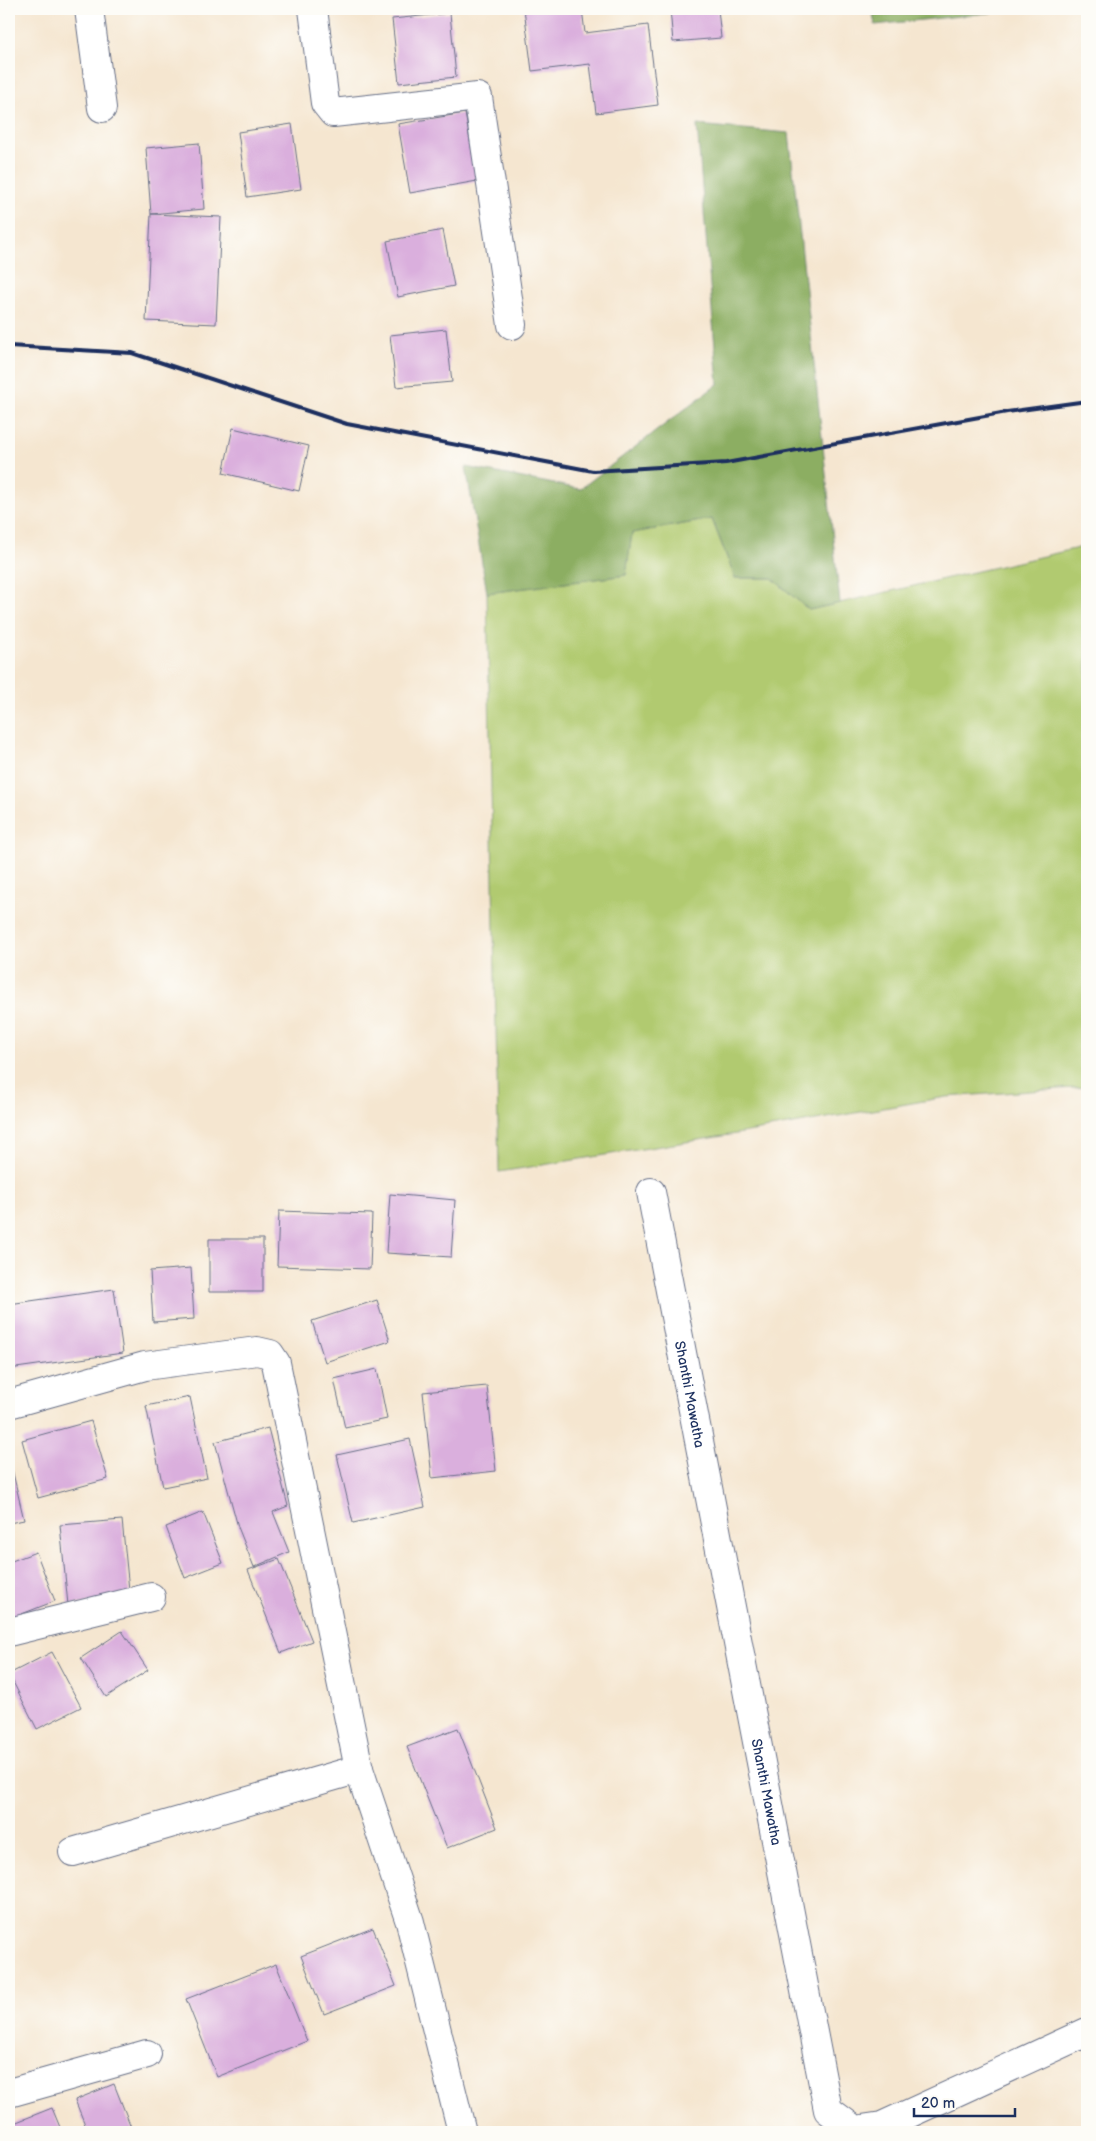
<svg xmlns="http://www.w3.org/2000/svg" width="1096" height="2141" font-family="'Balsamiq Sans',sans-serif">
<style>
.green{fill:#b1ca6f;stroke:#667c66}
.forest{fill:#8cae62;stroke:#546e60}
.building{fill:#daafdd}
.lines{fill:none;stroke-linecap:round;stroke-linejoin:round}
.minor-casing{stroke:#676f86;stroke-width:30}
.minor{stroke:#fff;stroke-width:28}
.rail{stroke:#1b2f5e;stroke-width:4}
.labels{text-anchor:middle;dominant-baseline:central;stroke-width:5;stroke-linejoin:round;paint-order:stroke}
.street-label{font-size:14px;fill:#1b2f5e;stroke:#fdfcf7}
</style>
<rect width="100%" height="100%" fill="#fdfcf7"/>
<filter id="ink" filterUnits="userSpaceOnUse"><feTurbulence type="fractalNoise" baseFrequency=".02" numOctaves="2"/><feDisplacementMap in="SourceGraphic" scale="10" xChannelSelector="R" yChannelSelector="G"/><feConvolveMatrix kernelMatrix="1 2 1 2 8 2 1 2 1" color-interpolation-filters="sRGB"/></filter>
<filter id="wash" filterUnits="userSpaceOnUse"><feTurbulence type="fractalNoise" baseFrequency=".0096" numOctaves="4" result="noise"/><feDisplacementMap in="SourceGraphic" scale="20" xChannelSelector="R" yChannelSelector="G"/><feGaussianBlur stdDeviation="1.12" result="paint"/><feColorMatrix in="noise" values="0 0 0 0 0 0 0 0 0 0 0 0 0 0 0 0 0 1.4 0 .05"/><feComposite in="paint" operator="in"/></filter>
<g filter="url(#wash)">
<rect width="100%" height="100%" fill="#f5e6d0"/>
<!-- green -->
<path class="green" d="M 712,519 L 735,578 L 772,578 L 809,610 L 1087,546 L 1087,1087 L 946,1097 L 742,1133 L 499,1172 L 487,593 L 626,575 L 632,533 Z"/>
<!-- forest -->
<path class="forest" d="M 872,9 L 1026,9 L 875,25 Z
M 697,125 L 789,133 L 840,603 L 809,610 L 772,578 L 735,578 L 712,519 L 632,533 L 626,575 L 487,593 L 466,467 L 580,489 L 718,384 Z"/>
<g id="blocks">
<!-- building -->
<path class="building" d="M 524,9 L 582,9 L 585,33 L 648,25 L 658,105 L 596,113 L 590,64 L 532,71 Z
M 670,9 L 718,9 L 721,38 L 673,42 Z
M 450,13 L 456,77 L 399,83 L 392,19 Z
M 465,113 L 477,181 L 410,193 L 398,124 Z
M 292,124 L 301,189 L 247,197 L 238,132 Z
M 199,143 L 204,209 L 151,214 L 146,148 Z
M 151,214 L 221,217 L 216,324 L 146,321 Z
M 443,230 L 454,286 L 398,297 L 387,241 Z
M 446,329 L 452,382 L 396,387 L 390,335 Z
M 233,428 L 309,446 L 299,491 L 223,473 Z
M 390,1194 L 455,1200 L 451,1257 L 386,1253 Z
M 279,1211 L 372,1214 L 370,1269 L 277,1266 Z
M 209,1239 L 263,1239 L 263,1292 L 209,1292 Z
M 191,1268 L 194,1319 L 153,1322 L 150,1271 Z
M 114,1289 L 123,1353 L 9,1369 L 9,1304 Z
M 377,1300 L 390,1341 L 325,1362 L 312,1321 Z
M 377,1369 L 387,1419 L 345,1428 L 334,1379 Z
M 487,1386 L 496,1471 L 432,1478 L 423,1392 Z
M 190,1397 L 207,1478 L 163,1487 L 146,1406 Z
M 91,1421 L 108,1479 L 38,1498 L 22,1440 Z
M 268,1428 L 288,1506 L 273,1512 L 289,1552 L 254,1567 L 238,1527 L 215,1442 Z
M 410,1439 L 425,1507 L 353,1523 L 337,1455 Z
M 9,1456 L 24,1520 L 9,1523 Z
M 203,1512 L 223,1563 L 185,1578 L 166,1527 Z
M 122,1520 L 130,1600 L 68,1605 L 60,1525 Z
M 36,1552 L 55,1601 L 9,1619 L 9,1562 Z
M 279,1559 L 312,1641 L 281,1653 L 248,1570 Z
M 122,1631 L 148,1670 L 106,1697 L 81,1658 Z
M 52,1652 L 81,1707 L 37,1729 L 9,1674 Z
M 458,1728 L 497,1828 L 447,1848 L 407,1747 Z
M 373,1928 L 396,1986 L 324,2014 L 301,1956 Z
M 276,1964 L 307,2041 L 217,2077 L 186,1999 Z
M 114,2084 L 133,2132 L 88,2132 L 75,2100 Z
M 52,2108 L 62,2132 L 9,2132 L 9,2125 Z"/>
</g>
</g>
<g filter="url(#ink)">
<use href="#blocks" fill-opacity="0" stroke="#676f86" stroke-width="1"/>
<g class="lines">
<!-- minor casing -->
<g class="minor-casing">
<g id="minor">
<path d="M 89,9 L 102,108"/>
<path d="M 313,9 L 325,103 L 333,113 L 478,97 L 512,325"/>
<path id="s1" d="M 651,1192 L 828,2110 L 855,2130 L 882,2126 L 1087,2032"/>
<path d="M 9,1404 L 145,1366 L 257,1351 L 270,1354 L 276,1363 L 359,1769 L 410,1922 L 462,2132"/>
<path d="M 9,1632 L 151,1597"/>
<path d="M 73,1852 L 359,1769"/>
<path d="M 9,2093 L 147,2054"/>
</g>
</g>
<!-- minor -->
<use href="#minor" class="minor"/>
<!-- rail -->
<path class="rail" d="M 9,346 L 132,353 L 347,424 L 593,471 L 726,463 L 1007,412 L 1087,401"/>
</g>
</g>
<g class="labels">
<!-- street labels -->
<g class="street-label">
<text stroke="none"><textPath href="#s1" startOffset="206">Shanthi Mawatha</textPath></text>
<text stroke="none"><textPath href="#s1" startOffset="611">Shanthi Mawatha</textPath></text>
</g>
</g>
<!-- margin -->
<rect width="1096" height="2141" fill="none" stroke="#fdfcf7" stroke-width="30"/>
<!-- scale -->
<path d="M914 2108v8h101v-8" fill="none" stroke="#1b2f5e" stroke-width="2.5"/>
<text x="921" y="2108" font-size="15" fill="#1b2f5e" stroke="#fdfcf7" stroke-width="4" paint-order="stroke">20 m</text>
</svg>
